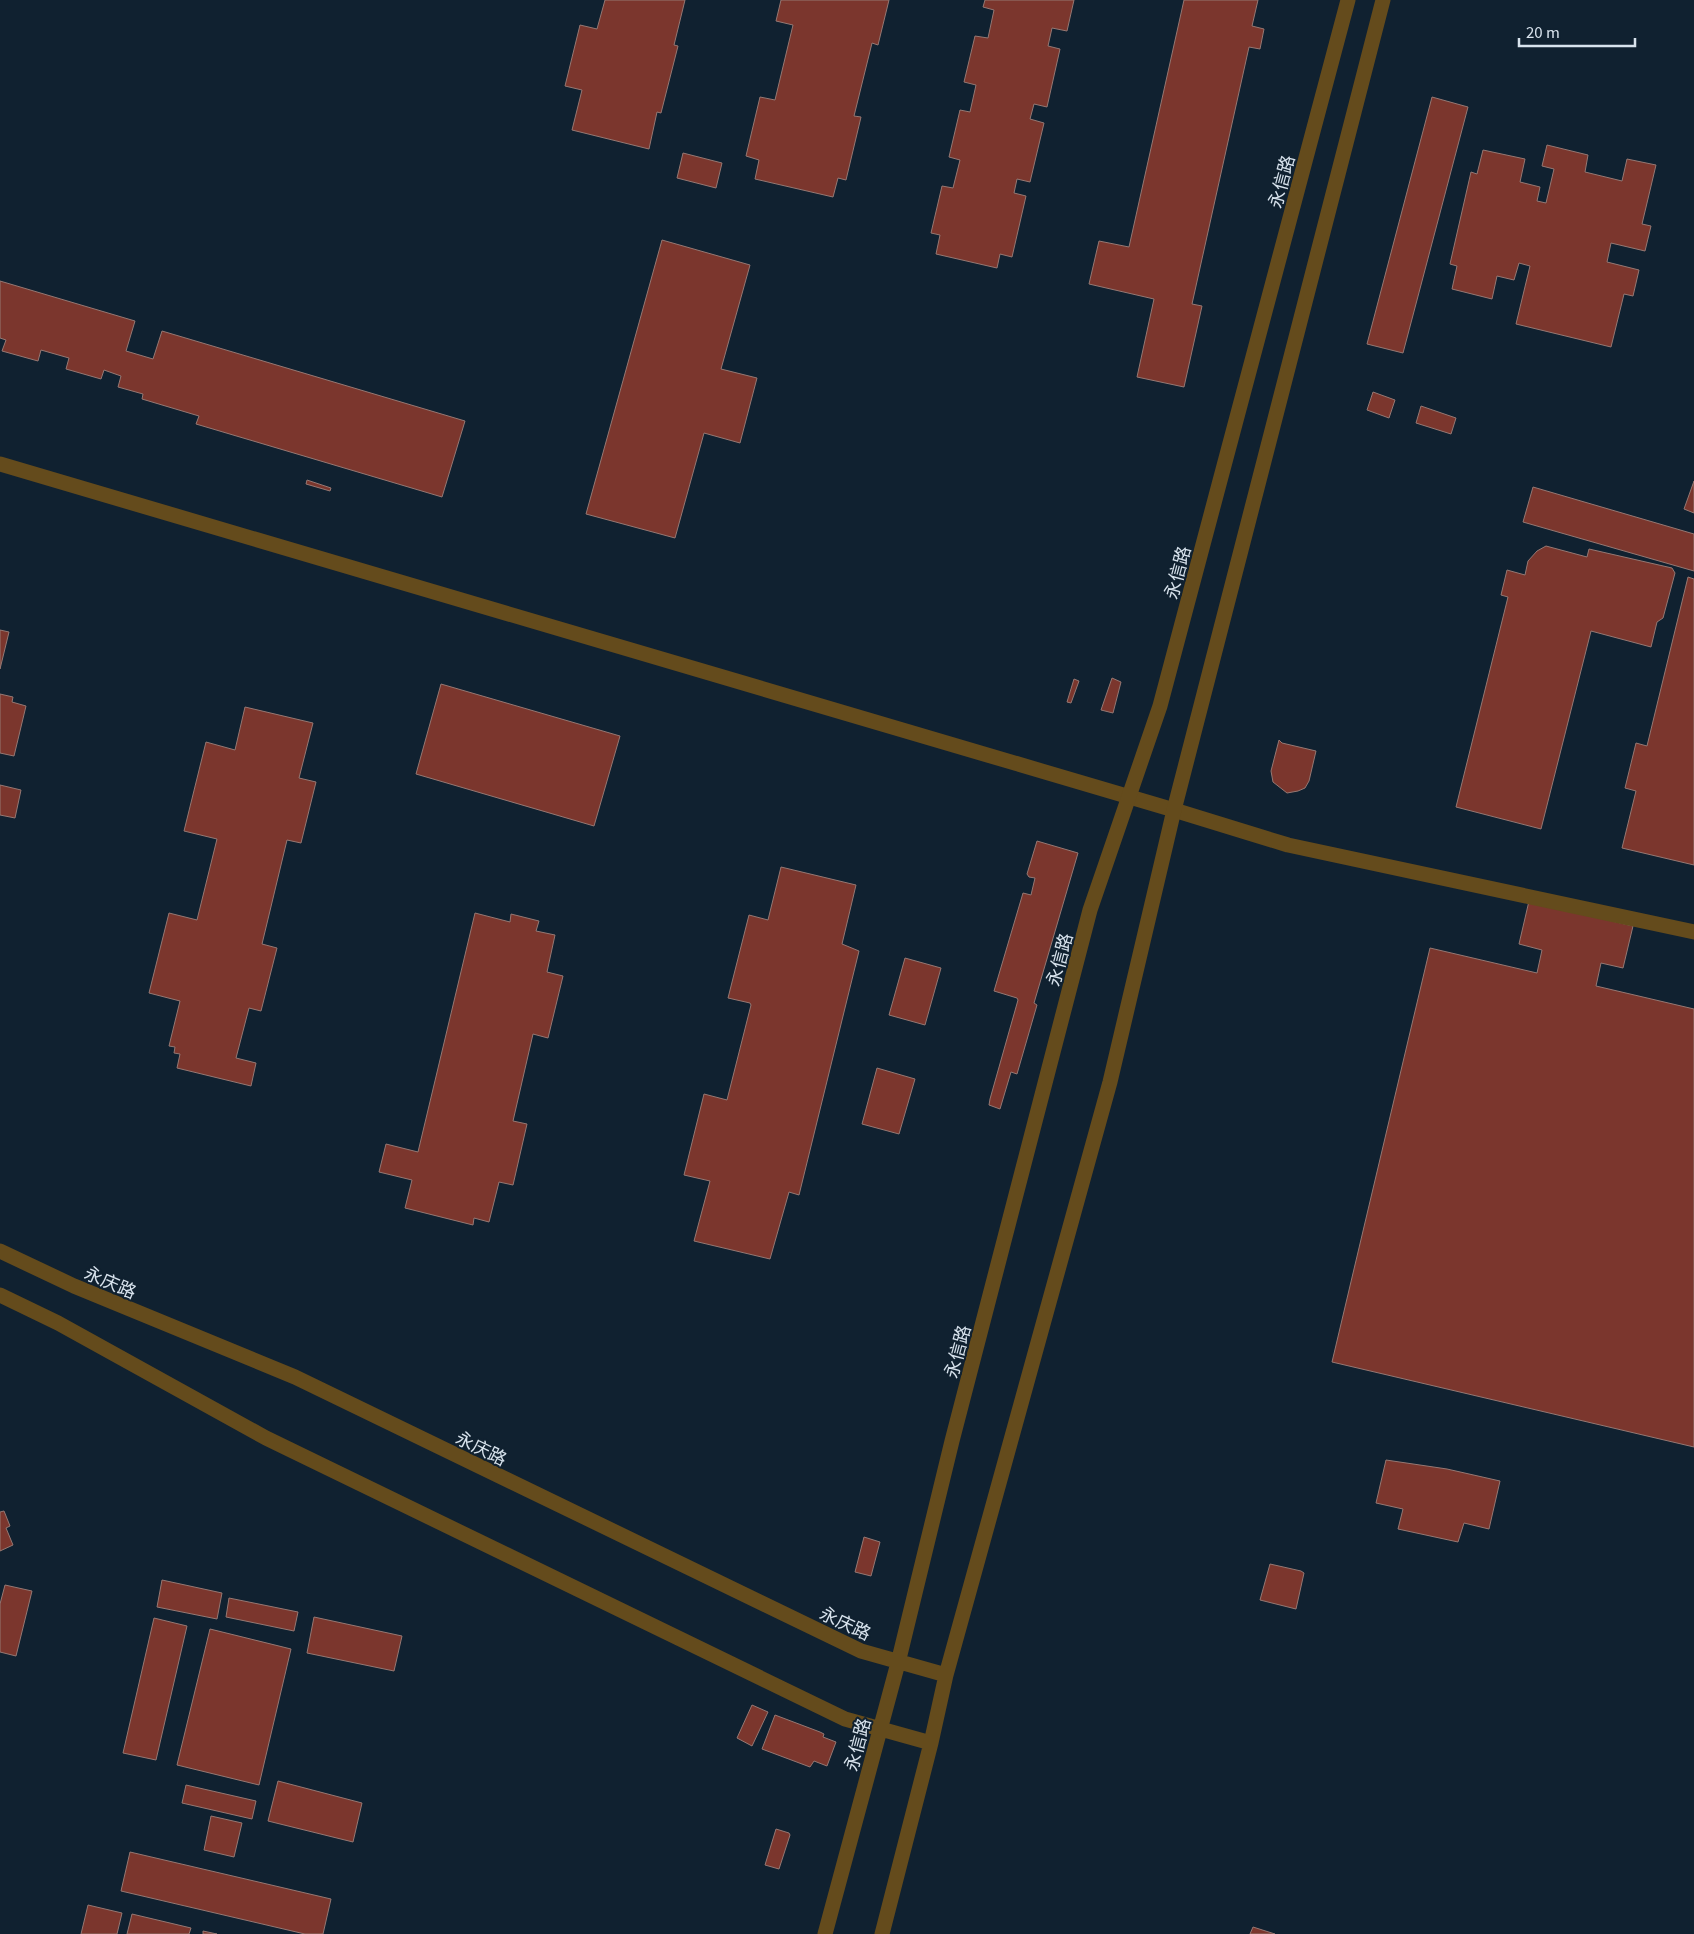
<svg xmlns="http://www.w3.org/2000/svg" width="1694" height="1934" font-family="Georgia,'Noto Sans SC',serif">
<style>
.building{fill:#7b362d;stroke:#957873}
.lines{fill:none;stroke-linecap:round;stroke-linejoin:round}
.service{stroke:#644b1c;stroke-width:15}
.minor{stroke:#644b1c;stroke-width:15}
.tertiary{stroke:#644b1c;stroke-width:15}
.labels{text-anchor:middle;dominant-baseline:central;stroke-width:4;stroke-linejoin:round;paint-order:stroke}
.street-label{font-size:18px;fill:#d8e3ed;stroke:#102130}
</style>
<rect width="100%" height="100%" fill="#102130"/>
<!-- building -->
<path class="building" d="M 605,0 L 685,0 L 674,45 L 678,46 L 661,113 L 657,112 L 649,149 L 572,130 L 582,90 L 565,86 L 580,25 L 597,29 Z
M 781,0 L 889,0 L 878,45 L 872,43 L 854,116 L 861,117 L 846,180 L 838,178 L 833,197 L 755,179 L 759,160 L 746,156 L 760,97 L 775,100 L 793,25 L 776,21 Z
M 985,0 L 1074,0 L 1067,31 L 1052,28 L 1048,46 L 1060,49 L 1047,107 L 1034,104 L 1030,119 L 1044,123 L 1030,182 L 1017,179 L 1014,193 L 1026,196 L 1012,257 L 1000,254 L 997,268 L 936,254 L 940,235 L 931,233 L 942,186 L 953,188 L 960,160 L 949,157 L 960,110 L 970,112 L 976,85 L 964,82 L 975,36 L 988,38 L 994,10 L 983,7 Z
M 1184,0 L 1258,0 L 1252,26 L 1264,29 L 1260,49 L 1249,47 L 1192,304 L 1202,306 L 1184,387 L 1137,377 L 1154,299 L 1089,284 L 1099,241 L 1129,247 Z
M 1432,97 L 1468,107 L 1403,353 L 1367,344 Z
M 1547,145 L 1588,155 L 1585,172 L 1622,181 L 1627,159 L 1656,165 L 1642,224 L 1651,226 L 1645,251 L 1611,243 L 1607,262 L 1639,270 L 1633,296 L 1624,294 L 1611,347 L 1516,324 L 1530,266 L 1519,263 L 1514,280 L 1497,276 L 1492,299 L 1452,289 L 1457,266 L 1450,264 L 1471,172 L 1477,174 L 1483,150 L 1525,159 L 1520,182 L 1540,187 L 1537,201 L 1546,203 L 1554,169 L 1542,166 Z
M 683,153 L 722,163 L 716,188 L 677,178 Z
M 662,240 L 750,265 L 721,369 L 757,378 L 740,443 L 704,433 L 675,538 L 586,514 Z
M 0,281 L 135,321 L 126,351 L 153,359 L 162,331 L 465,421 L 442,497 L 196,424 L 199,416 L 142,399 L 143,394 L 118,387 L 121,376 L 104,370 L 101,379 L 66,369 L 69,358 L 41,350 L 38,361 L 2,351 L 6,340 L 0,338 Z
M 1373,392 L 1395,400 L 1389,418 L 1367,410 Z
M 1421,406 L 1456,418 L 1451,434 L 1416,423 Z
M 307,480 L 331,488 L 330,491 L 306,484 Z
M 1694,481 L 1694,513 L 1684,509 Z
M 1533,487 L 1694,534 L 1694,571 L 1523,522 Z
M 1546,546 L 1587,557 L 1589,549 L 1672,568 L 1675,573 L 1663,618 L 1657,622 L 1651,647 L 1591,631 L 1541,829 L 1456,807 L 1508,597 L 1501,595 L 1507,570 L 1525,575 L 1528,561 L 1537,551 Z
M 1688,577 L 1694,579 L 1694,865 L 1622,848 L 1636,791 L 1625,788 L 1636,743 L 1647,746 Z
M 0,630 L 9,632 L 0,669 Z
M 1112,678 L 1121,682 L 1113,713 L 1101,710 Z
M 1074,679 L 1079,681 L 1071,703 L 1067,702 Z
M 441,684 L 620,736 L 594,826 L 416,774 Z
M 0,694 L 13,697 L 12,702 L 26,706 L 14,756 L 0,753 Z
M 245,707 L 313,723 L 299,778 L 316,782 L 301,843 L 287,840 L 262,944 L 277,948 L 261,1011 L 249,1008 L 236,1058 L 256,1063 L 251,1086 L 177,1068 L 180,1054 L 174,1053 L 175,1047 L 169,1046 L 180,1001 L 149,993 L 169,913 L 197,920 L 217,839 L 184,831 L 206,742 L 235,750 Z
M 1279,740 L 1282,743 L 1316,751 L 1309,781 L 1305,788 L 1298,791 L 1287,793 L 1273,782 L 1271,771 Z
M 0,785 L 21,790 L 15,818 L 0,815 Z
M 1037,841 L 1078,853 L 1034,1003 L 1037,1005 L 1017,1074 L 1011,1072 L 1000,1109 L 989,1105 L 990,1099 L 1018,1000 L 1017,998 L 994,991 L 1023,893 L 1031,895 L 1035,878 L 1029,877 L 1027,874 Z
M 781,867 L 856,885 L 842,944 L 859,951 L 799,1195 L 789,1192 L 770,1259 L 694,1241 L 710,1181 L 684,1175 L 704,1094 L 727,1100 L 751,1005 L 750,1003 L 728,998 L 749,915 L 768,920 Z
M 1529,901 L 1633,926 L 1623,968 L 1601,963 L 1596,986 L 1694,1009 L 1694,1447 L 1332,1362 L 1430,948 L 1537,973 L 1542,950 L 1519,944 Z
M 475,913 L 510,922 L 511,914 L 539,921 L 536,931 L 555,935 L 547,972 L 563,976 L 548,1038 L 533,1034 L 513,1121 L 527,1124 L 513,1185 L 499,1182 L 489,1222 L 474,1218 L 473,1225 L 405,1208 L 412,1180 L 379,1172 L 386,1144 L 418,1152 Z
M 905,958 L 941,968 L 925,1025 L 889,1015 Z
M 877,1068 L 915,1079 L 899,1134 L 862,1124 Z
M 1386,1460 L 1447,1469 L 1500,1481 L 1489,1529 L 1464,1523 L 1458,1542 L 1398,1529 L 1403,1509 L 1376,1503 Z
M 4,1511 L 10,1526 L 6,1528 L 13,1545 L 0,1551 L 0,1512 Z
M 864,1537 L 880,1542 L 871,1576 L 855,1572 Z
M 1270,1564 L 1301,1571 L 1304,1573 L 1296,1609 L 1260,1600 Z
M 162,1580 L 222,1593 L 217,1619 L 157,1607 Z
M 5,1585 L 32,1591 L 16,1656 L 0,1652 L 0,1604 Z
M 229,1598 L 298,1612 L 294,1631 L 226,1617 Z
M 314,1617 L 402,1636 L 394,1671 L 307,1653 Z
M 154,1618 L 187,1626 L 156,1760 L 123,1753 Z
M 210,1629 L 291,1649 L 259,1785 L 177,1765 Z
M 752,1705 L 768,1712 L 752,1746 L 737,1738 Z
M 775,1715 L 820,1732 L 824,1734 L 823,1737 L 836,1742 L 827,1766 L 814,1761 L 810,1767 L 762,1749 Z
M 278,1781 L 362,1803 L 353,1842 L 268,1821 Z
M 186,1785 L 256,1801 L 252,1819 L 182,1803 Z
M 211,1816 L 242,1823 L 234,1857 L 204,1850 Z
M 776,1829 L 789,1833 L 790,1835 L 779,1869 L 765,1865 Z
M 130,1852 L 331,1899 L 323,1934 L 305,1934 L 121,1891 Z
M 88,1905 L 122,1913 L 117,1934 L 81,1934 Z
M 132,1914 L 191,1928 L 189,1934 L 127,1934 Z
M 1253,1927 L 1275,1934 L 1250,1934 Z
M 203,1931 L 217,1934 L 203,1934 Z"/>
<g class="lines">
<!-- service -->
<path class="service" d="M 1174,810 L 1288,845 L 1694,932"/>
<!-- minor -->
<path class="minor" d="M 0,464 L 1174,810"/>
<!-- tertiary -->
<path class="tertiary" d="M 0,1251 L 74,1286 L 295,1377 L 861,1651 L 946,1675
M 0,1295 L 58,1323 L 266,1438 L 845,1719 L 931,1743
M 825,1934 L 898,1663 L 952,1441 L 1090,910 L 1160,706 L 1348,0
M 882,1934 L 931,1743 L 946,1675 L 1110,1082 L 1174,810 L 1383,0"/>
</g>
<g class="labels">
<!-- street labels -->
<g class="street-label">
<text transform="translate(1280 181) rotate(-75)">永信路</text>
<text transform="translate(1176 572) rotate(-75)">永信路</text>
<text transform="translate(1058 959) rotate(-75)">永信路</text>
<text transform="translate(111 1281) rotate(23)">永庆路</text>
<text transform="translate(956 1351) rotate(-75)">永信路</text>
<text transform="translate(482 1447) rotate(26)">永庆路</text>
<text transform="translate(846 1622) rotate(25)">永庆路</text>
<text transform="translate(856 1744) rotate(-75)">永信路</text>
</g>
</g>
<!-- scale -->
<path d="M1519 38v8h116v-8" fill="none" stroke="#d8e3ed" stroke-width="2.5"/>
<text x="1526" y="38" font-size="15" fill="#d8e3ed" stroke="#102130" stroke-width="4" paint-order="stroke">20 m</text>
</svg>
